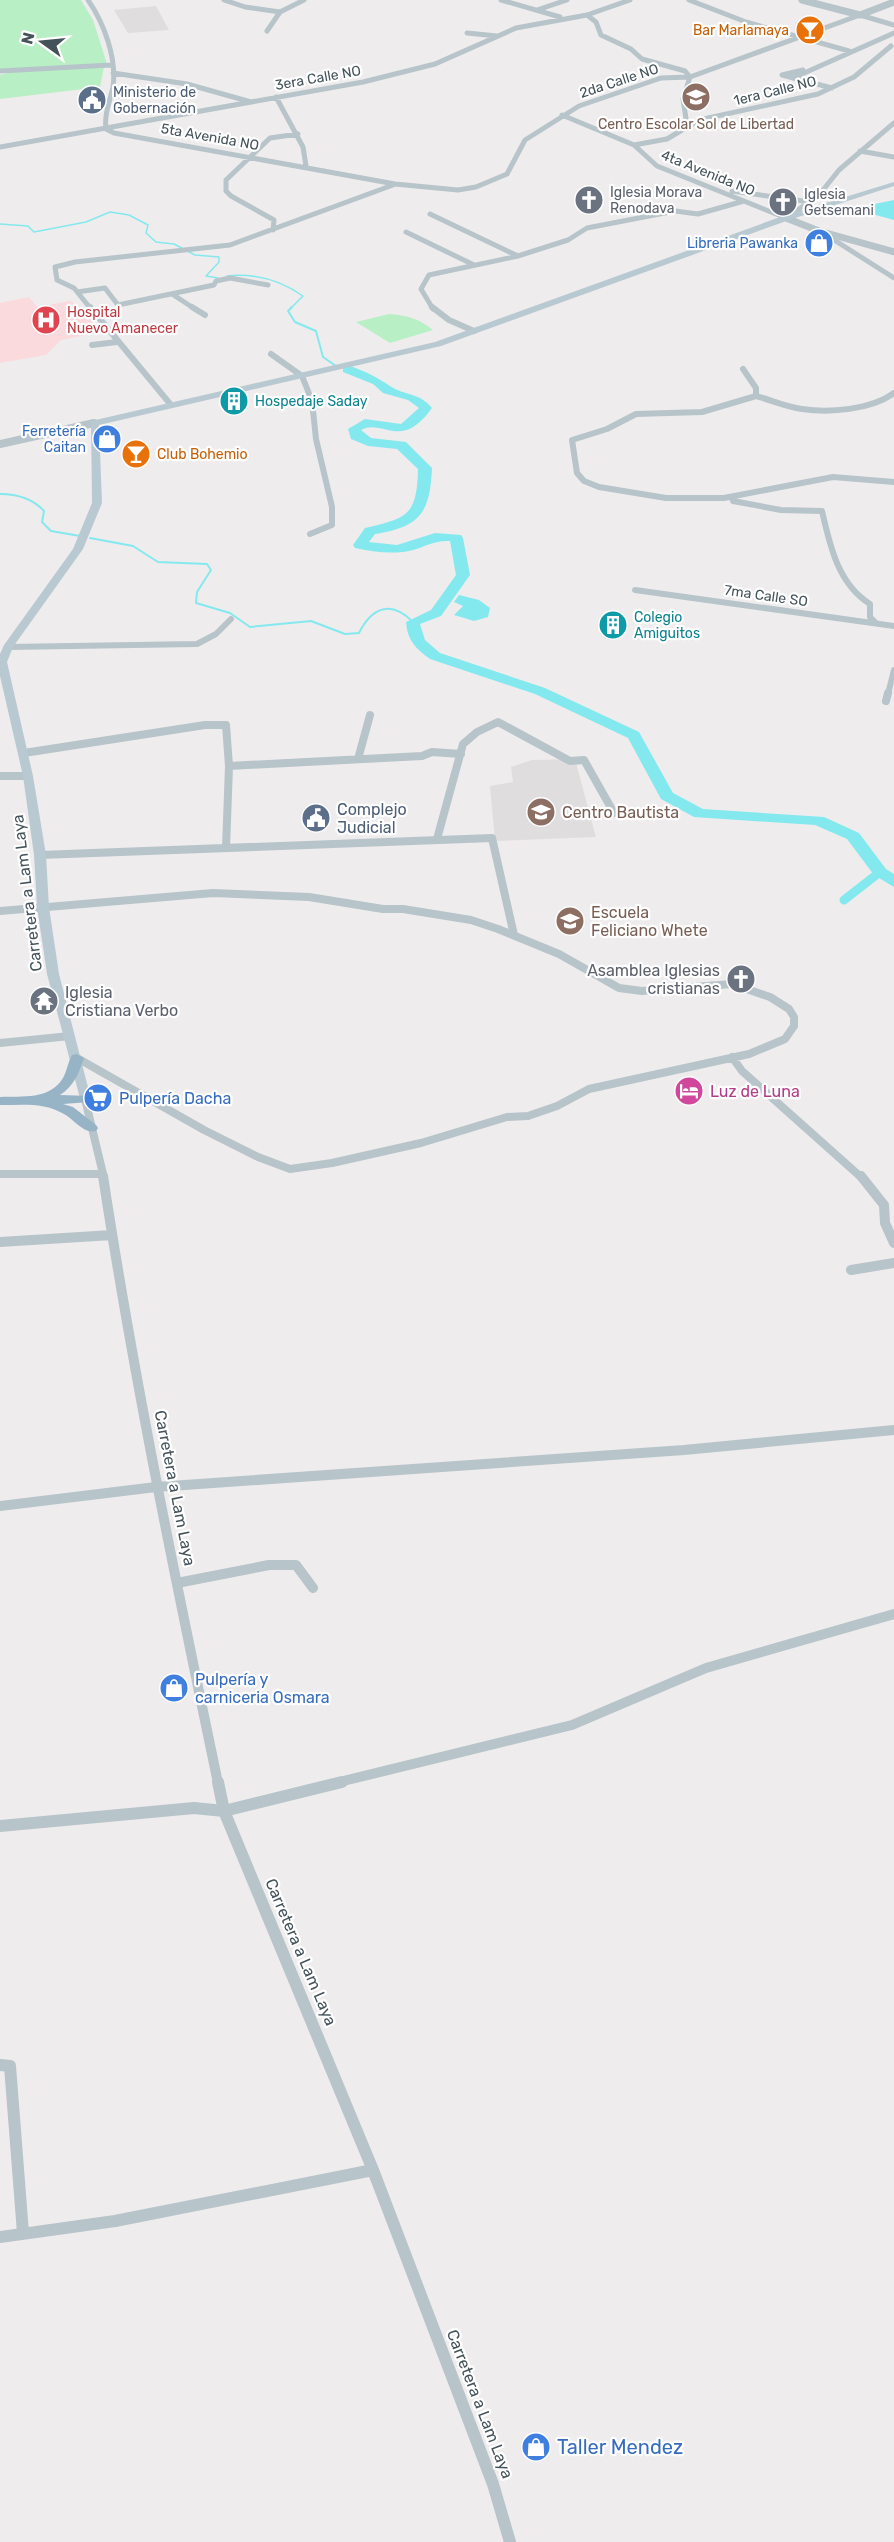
<svg xmlns="http://www.w3.org/2000/svg" width="894" height="2542" font-family="Rubik,sans-serif">
<style>
.education{fill:#e0dddf}
.medical{fill:#fbdadd}
.green{fill:#b8efc5}
.water{fill:#84e9ee}
.lines{fill:none;stroke-linecap:round;stroke-linejoin:round}
.stream-far1{stroke:#84e9ee;stroke-width:1.5}
.stream{stroke:#84e9ee;stroke-width:2}
.canal{stroke:#84e9ee;stroke-width:9}
.river{fill:#84e9ee;fill-rule:evenodd}
.minor-far4{stroke:#b7c4ca;stroke-width:5}
.minor-far3{stroke:#b7c4ca;stroke-width:6}
.minor-far2{stroke:#b7c4ca;stroke-width:8}
.minor-far1{stroke:#b7c4ca;stroke-width:10}
.minor{stroke:#b7c4ca;stroke-width:12}
.tertiary-far1{stroke:#b7c4ca;stroke-width:7}
.tertiary{stroke:#b7c4ca;stroke-width:8}
.secondary{fill:#b9c9d2;fill-rule:evenodd}
.trunk{fill:#96b4c6;fill-rule:evenodd}
.labels{text-anchor:middle;dominant-baseline:central;stroke-width:4.5;stroke-linejoin:round;paint-order:stroke}
.far-food-label{font-size:14px;fill:#c56008;stroke:#fff;text-anchor:end}
.far-street-label{font-size:14px;fill:#44535a;stroke:#fff}
.far-service-label{font-size:14px;fill:#4e5e75;stroke:#fff;text-anchor:start}
.far-education-label{font-size:14px;fill:#785e54;stroke:#fff}
.far-worship-label{font-size:14px;fill:#5b616d;stroke:#fff;text-anchor:start}
.far-shop-label{font-size:14px;fill:#366cbe;stroke:#fff;text-anchor:end}
.far-health-label{font-size:14px;fill:#be3a42;stroke:#fff;text-anchor:start}
.far-culture-label{font-size:14px;fill:#0d838f;stroke:#fff;text-anchor:start}
.service-label{font-size:16px;fill:#4e5e75;stroke:#fff;text-anchor:start}
.education-label{font-size:16px;fill:#785e54;stroke:#fff;text-anchor:start}
.street-label{font-size:16px;fill:#44535a;stroke:#fff}
.worship-label{font-size:16px;fill:#5b616d;stroke:#fff;text-anchor:end}
.hotel-label{font-size:16px;fill:#b23c85;stroke:#fff;text-anchor:start}
.shop-label{font-size:16px;fill:#366cbe;stroke:#fff;text-anchor:start}
.near-shop-label{font-size:20px;fill:#366cbe;stroke:#fff;text-anchor:start}
</style>
<rect width="100%" height="100%" fill="#efeced"/>
<!-- education -->
<path class="education" d="M 156,6 L 169,30 L 128,33 L 114,10 Z
M 575,759 L 596,837 L 495,841 L 490,786 L 513,782 L 511,767 L 532,760 Z"/>
<!-- medical -->
<path class="medical" d="M 29,297 L 37,307 L 70,301 L 81,308 L 102,332 L 61,340 L 46,355 L 0,363 L 0,303 Z"/>
<!-- green -->
<path class="green" d="M 0,0 L 81,0 L 93,20 L 107,64 L 0,71 Z
M 104,67 L 100,87 L 0,99 L 0,75 L 16,71 Z
M 389,314 C 406,315 420,319 433,330 L 390,343 L 356,322 Z"/>
<!-- water -->
<path class="water" d="M 894,200 L 894,220 L 854,209 L 850,205 L 860,207 Z
M 459,595 L 479,600 L 490,608 L 488,617 L 474,621 L 454,615 L 463,606 L 454,602 Z"/>
<g class="lines">
<!-- stream-far1 -->
<path class="stream-far1" d="M 0,224 L 28,226 L 34,232 L 86,222 L 110,212 L 129,215 L 148,225 L 146,233 L 156,242 L 174,244 L 195,255 L 219,257 L 219,262 L 206,276 L 218,278
M 227,276 C 255,273 280,280 303,296 L 290,309"/>
<!-- stream -->
<path class="stream" d="M 292,307 L 288,311 L 295,322 L 316,331 L 323,357 L 336,366
M 0,494 C 16,494 33,499 44,511 L 42,522 L 51,531 L 80,536
M 90,538 L 133,546 L 158,562 L 207,564 L 211,570 L 197,592 L 196,603 L 230,613 L 250,627 L 311,621 L 345,634 L 359,633 C 372,607 391,600 413,622"/>
<!-- canal -->
<path class="canal" d="M 844,900 L 880,872"/>
<!-- river -->
<path class="river" d="M 347,365 C 363,370 377,377 390,386 C 405,396 419,392 432,408 C 400,452 384,418 361,430 L 371,438 L 406,442 L 432,468 C 430,513 420,527 375,534 L 369,542 L 397,545 L 435,533 L 461,535 L 463,538 L 470,575 L 441,616 L 420,624 L 425,640 L 440,653 L 545,688 L 639,732 L 673,793 L 703,809 L 824,817 L 859,833 L 886,869 L 894,874 L 894,887 L 874,875 L 847,839 L 815,825 L 694,817 L 661,799 L 628,738 L 535,694 L 430,659 C 416,649 407,640 406,622 L 431,610 L 456,575 L 450,541 C 435,540 426,546 413,550 C 395,555 373,552 355,548 L 353,545 L 365,528 C 407,518 417,516 418,469 L 397,449 L 368,446 L 351,439 L 348,429 L 365,419 L 401,424 L 419,408 L 408,400 L 383,393 L 373,384 L 343,372 L 343,366 Z"/>
<!-- minor-far4 -->
<path class="minor-far4" d="M 88,0 C 104,23 117,58 113,87 C 110,101 104,114 106,129 L 114,133 L 395,184 L 458,190 L 476,187 L 507,174 L 525,140 L 579,106 L 661,78 L 690,77 L 860,15 L 894,25
M 224,0 L 245,7 L 280,12 L 304,0
M 501,0 L 560,17
M 689,0 L 746,22 L 849,51
M 537,10 L 567,0
M 587,15 L 596,22 L 601,35 L 631,49 L 642,59 L 685,71 L 690,77
M 267,31 L 280,12
M 467,33 L 497,36
M 803,70 L 782,75 L 832,88
M 0,71 L 111,65
M 113,73 L 187,84 L 251,102
M 793,78 L 894,33
M 276,97 L 303,147 L 306,166
M 562,115 L 634,145 L 657,166 L 786,218 L 819,195 L 839,170 L 894,123
M 687,125 L 683,99 L 690,77
M 634,145 L 667,139 L 699,120 L 818,94 L 854,77 L 891,46
M 0,147 L 363,82 L 435,64 L 516,28 L 587,15 L 630,0
M 860,151 L 894,157
M 732,191 L 810,202
M 430,214 L 518,256
M 273,230 L 274,220 L 231,196 L 226,191 L 226,180 L 270,138 L 298,134
M 820,231 L 894,278
M 406,232 L 472,264
M 77,292 L 105,288 L 118,305 L 214,285 L 216,281 L 230,278 L 268,285
M 172,294 L 195,309
M 91,309 L 74,288 L 57,280 L 55,267 L 75,262 L 230,245 L 393,185
M 433,309 L 421,289 L 429,275 L 518,256 L 568,240 L 587,228 L 675,211 L 698,214 L 744,201"/>
<!-- minor-far3 -->
<path class="minor-far3" d="M 90,307 L 171,405
M 192,307 L 205,315
M 432,307 L 449,320 L 474,331
M 92,345 L 117,342
M 271,354 L 302,376 L 312,401 L 316,439 L 332,507 L 332,525 L 310,534
M 743,369 L 756,388 L 756,396 C 771,400 786,407 802,409 C 829,413 871,410 894,393
M 756,396 L 702,412 L 636,414 L 607,429 L 572,440 L 577,473 L 584,481 L 599,487 L 666,498 L 724,498 L 833,477 L 894,482
M 732,497 L 733,501 L 781,510 L 822,511 C 830,546 838,584 870,604 L 870,617 L 876,623
M 635,590 L 894,626
M 8,647 L 197,644 L 216,634 L 231,619
M 888,694 L 894,670"/>
<!-- minor-far2 -->
<path class="minor-far2" d="M 886,701 L 888,693
M 24,753 L 205,725 L 226,725 L 229,766 L 226,848
M 358,759 L 370,715
M 229,766 L 422,756 L 432,752 L 461,754
M 0,776 L 28,776
M 437,839 L 463,744 L 477,732 L 498,722 L 570,761 L 584,760 L 614,813
M 40,855 L 492,838 L 514,935
M 0,911 L 213,893 L 309,897 L 383,909 L 403,909 L 471,920 L 498,929 L 559,954 L 619,988 L 642,991 L 732,984 L 770,997 L 789,1009 L 794,1017 L 794,1026 L 785,1039 L 749,1054 L 589,1089 L 557,1106 L 528,1116 L 507,1117 L 421,1143 L 332,1163 L 290,1169 L 258,1157 L 204,1130 L 77,1058
M 0,1043 L 70,1036
M 732,1057 L 742,1071 L 862,1178
M 85,1099 L 104,1178
M 0,1174 L 103,1174"/>
<!-- minor-far1 -->
<path class="minor-far1" d="M 103,1176 C 134,1380 176,1582 218,1783
M 861,1176 L 884,1205 L 885,1223 L 894,1243
M 0,1242 L 112,1235
M 851,1270 L 894,1263
M 0,1506 L 156,1487 L 684,1450 L 894,1430
M 177,1583 L 269,1565 L 296,1565 L 313,1588
M 335,1783 L 572,1725 L 706,1668 L 894,1614"/>
<!-- minor -->
<path class="minor" d="M 218,1782 L 224,1811 L 373,2170 L 493,2484 L 510,2542
M 0,1826 L 194,1808 L 224,1811 L 342,1782
M 0,2065 L 10,2066 L 23,2233
M 0,2237 L 115,2221 L 373,2170"/>
<!-- tertiary-far1 -->
<path class="tertiary-far1" d="M 802,0 L 860,15 L 894,2
M 786,218 L 819,231 L 894,252"/>
<!-- tertiary -->
<path class="tertiary" d="M 0,444 L 94,423"/>
<!-- secondary -->
<path class="secondary" d="M 894,182 L 894,186 L 789,220 L 441,346 L 99,425 L 102,503 L 83,549 L 13,647 L 7,662 L 33,776 L 46,855 L 49,907 L 59,974 L 91,1099 L 89,1102 L 81,1102 L 47,974 L 37,907 L 34,855 L 23,776 L 0,676 L 0,654 L 4,645 L 73,549 L 92,503 L 91,421 L 435,342 L 783,216 Z"/>
<!-- trunk -->
<path class="trunk" d="M 77,1054 L 84,1058 C 79,1073 74,1086 60,1095 L 90,1096 L 92,1099 L 90,1102 L 63,1104 L 73,1107 L 96,1125 L 98,1128 L 96,1131 C 83,1134 75,1120 64,1114 C 44,1102 23,1105 0,1105 L 0,1097 C 22,1096 50,1100 63,1078 C 67,1071 68,1062 72,1055 Z"/>
</g>
<!-- icons -->
<defs>
<g id="bar-disc" transform="scale(1.5)"><circle r="9.5" fill="#e8710a" stroke="#fff"/><path d="M-6-5H6L.8 .8V4.5H3.5V6h-7V4.5H-.8V.8Z" fill="#fff"/></g>
<g id="school-disc" transform="scale(1.5)"><circle r="9.5" fill="#8d6e63" stroke="#fff"/><path d="M0-5L7-2L0 1L-7-2ZM-4 1L0 2.5L4 1V4Q0 6-4 4Z" fill="#fff"/></g>
<g id="civic-disc" transform="scale(1.5)"><circle r="9.5" fill="#5c6f8a" stroke="#fff"/><path d="M-.6-6.5H3V-4.5H.6V-3L4-1V1h2V6H-6V1h2V-1L-.6-3ZM-1.2 2.5V6h2.4V2.5Z" fill="#fff"/></g>
<g id="church-disc" transform="scale(1.5)"><circle r="9.5" fill="#6b7280" stroke="#fff"/><path d="M-1.2-6h2.4v3.5h3.3v2.4h-3.3V6h-2.4V-.1h-3.3v-2.4h3.3Z" fill="#fff"/></g>
<g id="shop-disc" transform="scale(1.5)"><circle r="9.5" fill="#3f7fe0" stroke="#fff"/><path d="M-5-2.5h2.3a2.7 3.5 0 0 1 5.4 0H5L5.5 6h-11ZM-1.5-2.5h3a1.5 2.3 0 0 0-3 0Z" fill="#fff"/></g>
<g id="hospital-disc" transform="scale(1.5)"><circle r="9.5" fill="#e0444e" stroke="#fff"/><path d="M-5-5h3v3.5h4V-5h3V5h-3V1.5h-4V5h-3Z" fill="#fff"/></g>
<g id="building-disc" transform="scale(1.5)"><circle r="9.5" fill="#0f9aa8" stroke="#fff"/><path d="M-4-6H4V6H1V3H-1V6H-4ZM-2.5-4.3h1.7v1.8h-1.7ZM.8-4.3h1.7v1.8H.8ZM-2.5-1h1.7V.8h-1.7ZM.8-1h1.7V.8H.8Z" fill="#fff"/></g>
<g id="temple-disc" transform="scale(1.5)"><circle r="9.5" fill="#6b7280" stroke="#fff"/><path d="M0-6L5-2H3V0L6.5 2.5H4V6H1.5V3h-3V6H-4V2.5H-6.5L-3 0V-2H-5Z" fill="#fff"/></g>
<g id="hotel-disc" transform="scale(1.5)"><circle r="9.5" fill="#d1479c" stroke="#fff"/><path d="M-6-4.5h1.5V1H6V5H4.5V3h-9V5H-6ZM-4 0a1.8 1.8 0 1 1 3.6 0ZM.5 0V-2.5h3Q6-2.5 6 0Z" fill="#fff"/></g>
<g id="supermarket-disc" transform="scale(1.5)"><circle r="9.5" fill="#3f7fe0" stroke="#fff"/><path d="M-6-5.5h2.5l.6 2H6L4.5 2H-2.5L-4.4-4H-6ZM-1.5 3.2a1.3 1.3 0 1 0 .1 0ZM3 3.2a1.3 1.3 0 1 0 .1 0Z" fill="#fff"/></g>
</defs>
<g fill-rule="evenodd">
<use href="#bar-disc" x="810" y="30"/>
<use href="#school-disc" x="696" y="97"/>
<use href="#civic-disc" x="92" y="100"/>
<use href="#church-disc" x="589" y="200"/>
<use href="#church-disc" x="783" y="202"/>
<use href="#shop-disc" x="819" y="243"/>
<use href="#hospital-disc" x="46" y="320"/>
<use href="#building-disc" x="234" y="401"/>
<use href="#shop-disc" x="107" y="439"/>
<use href="#bar-disc" x="136" y="454"/>
<use href="#building-disc" x="613" y="625"/>
<use href="#school-disc" x="541" y="812"/>
<use href="#civic-disc" x="316" y="818"/>
<use href="#school-disc" x="570" y="921"/>
<use href="#church-disc" x="741" y="979"/>
<use href="#temple-disc" x="44" y="1001"/>
<use href="#hotel-disc" x="689" y="1091"/>
<use href="#supermarket-disc" x="98" y="1098"/>
<use href="#shop-disc" x="174" y="1688"/>
<use href="#shop-disc" x="536" y="2447"/>
</g>
<g class="labels">
<!-- far-food labels -->
<g class="far-food-label">
<text x="789" y="30">Bar Marlamaya</text>
<text x="157" y="454" text-anchor="start">Club Bohemio</text>
</g>
<!-- far-street labels -->
<g class="far-street-label">
<text transform="translate(318 78) rotate(-10)">3era Calle NO</text>
<text transform="translate(619 81) rotate(-18)">2da Calle NO</text>
<text transform="translate(775 91) rotate(-14)">1era Calle NO</text>
<text transform="translate(210 137) rotate(10)">5ta Avenida NO</text>
<text transform="translate(708 173) rotate(22)">4ta Avenida NO</text>
<text transform="translate(766 596) rotate(8)">7ma Calle SO</text>
</g>
<!-- far-service labels -->
<g class="far-service-label">
<text x="113" y="92">Ministerio de<tspan x="113" dy="16">Gobernación</tspan></text>
</g>
<!-- far-education labels -->
<g class="far-education-label">
<text x="696" y="124">Centro Escolar Sol de Libertad</text>
</g>
<!-- far-worship labels -->
<g class="far-worship-label">
<text x="610" y="192">Iglesia Morava<tspan x="610" dy="16">Renodava</tspan></text>
<text x="804" y="194">Iglesia<tspan x="804" dy="16">Getsemani</tspan></text>
</g>
<!-- far-shop labels -->
<g class="far-shop-label">
<text x="798" y="243">Libreria Pawanka</text>
<text x="86" y="431">Ferretería<tspan x="86" dy="16">Caitan</tspan></text>
</g>
<!-- far-health labels -->
<g class="far-health-label">
<text x="67" y="312">Hospital<tspan x="67" dy="16">Nuevo Amanecer</tspan></text>
</g>
<!-- far-culture labels -->
<g class="far-culture-label">
<text x="255" y="401">Hospedaje Saday</text>
<text x="634" y="617">Colegio<tspan x="634" dy="16">Amiguitos</tspan></text>
</g>
<!-- service labels -->
<g class="service-label">
<text x="337" y="809">Complejo<tspan x="337" dy="18">Judicial</tspan></text>
</g>
<!-- education labels -->
<g class="education-label">
<text x="562" y="812">Centro Bautista</text>
<text x="591" y="912">Escuela<tspan x="591" dy="18">Feliciano Whete</tspan></text>
</g>
<!-- street labels -->
<g class="street-label">
<text transform="translate(27 893) rotate(-97)">Carretera a Lam Laya</text>
<text transform="translate(175 1488) rotate(79)">Carretera a Lam Laya</text>
<text transform="translate(301 1952) rotate(67)">Carretera a Lam Laya</text>
<text transform="translate(480 2404) rotate(69)">Carretera a Lam Laya</text>
</g>
<!-- worship labels -->
<g class="worship-label">
<text x="720" y="970">Asamblea Iglesias<tspan x="720" dy="18">cristianas</tspan></text>
<text x="65" y="992" text-anchor="start">Iglesia<tspan x="65" dy="18">Cristiana Verbo</tspan></text>
</g>
<!-- hotel labels -->
<g class="hotel-label">
<text x="710" y="1091">Luz de Luna</text>
</g>
<!-- shop labels -->
<g class="shop-label">
<text x="119" y="1098">Pulpería Dacha</text>
<text x="195" y="1679">Pulpería y<tspan x="195" dy="18">carniceria Osmara</tspan></text>
</g>
<!-- near-shop labels -->
<g class="near-shop-label">
<text x="557" y="2447">Taller Mendez</text>
</g>
</g>
<!-- north arrow -->
<g transform="translate(42 42) rotate(285)" stroke="#ffffff" stroke-width="4.5" paint-order="stroke">
<path d="M0-4.5L10 22L0 15L-10 22Z" fill="#44535a"/>
<text y="-9" font-size="16" font-weight="bold" text-anchor="middle" fill="#44535a">N</text>
</g>
</svg>
